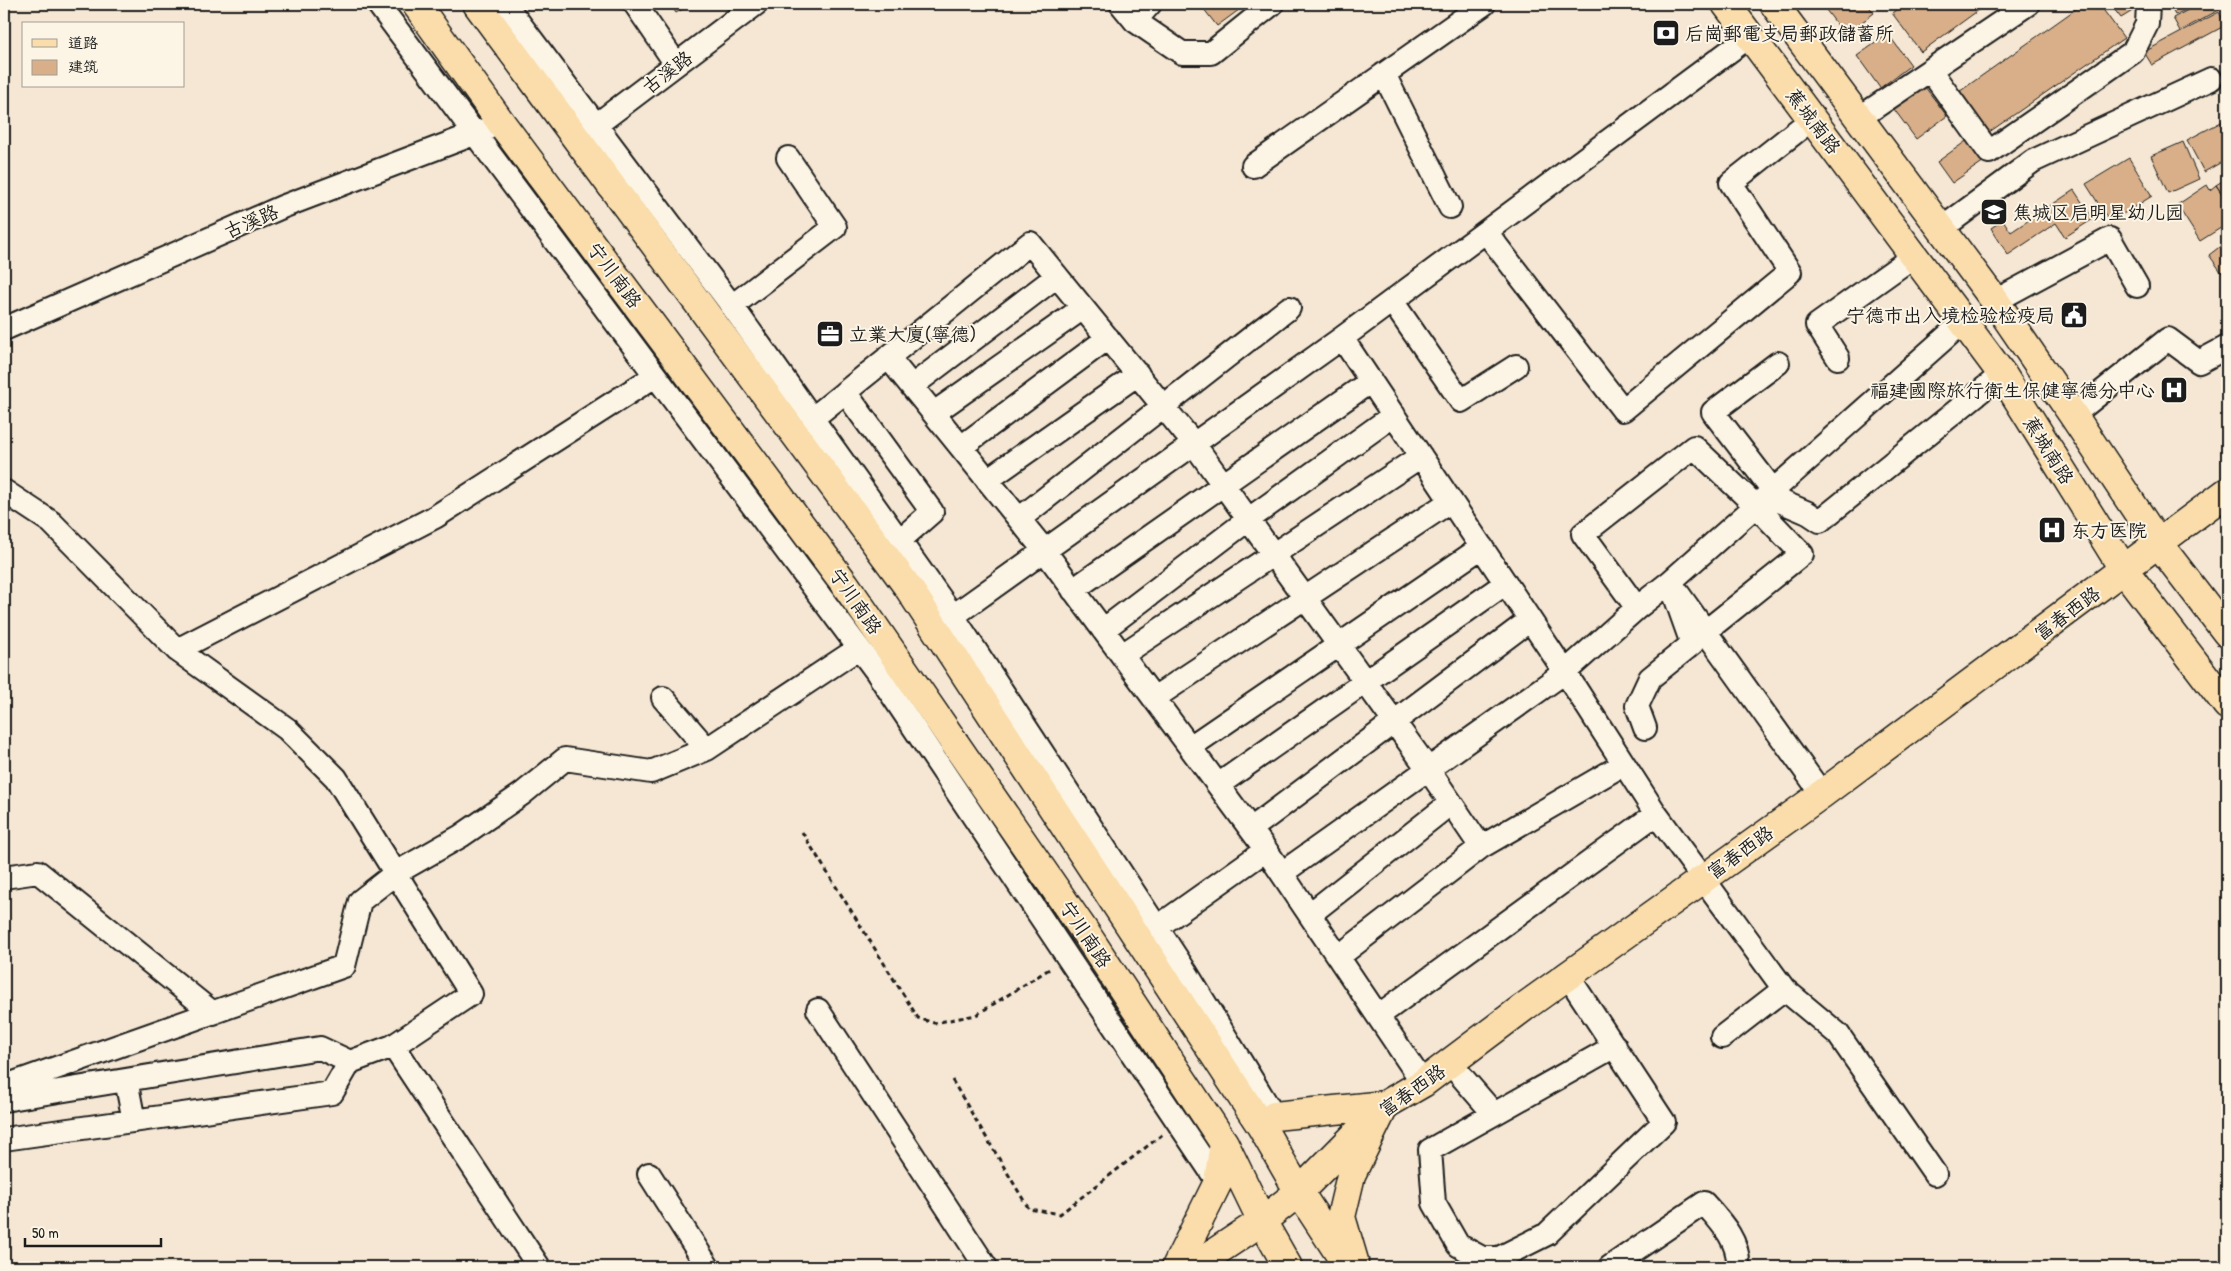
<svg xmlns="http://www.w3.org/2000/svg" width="2231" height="1271" font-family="'Patrick Hand','LXGW WenKai TC',sans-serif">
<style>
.building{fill:#d8af89;stroke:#1c1c1c}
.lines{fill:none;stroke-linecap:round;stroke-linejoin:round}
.minor-casing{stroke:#1c1c1c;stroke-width:26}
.major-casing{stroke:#1c1c1c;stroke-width:31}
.highway-casing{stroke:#1c1c1c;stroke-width:31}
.path{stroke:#1c1c1c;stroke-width:3;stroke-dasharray:5 4;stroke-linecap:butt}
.minor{stroke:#fcf5e5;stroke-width:22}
.major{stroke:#faddab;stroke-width:28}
.highway{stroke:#faddab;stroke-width:28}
.labels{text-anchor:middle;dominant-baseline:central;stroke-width:4;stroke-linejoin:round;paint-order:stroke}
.poi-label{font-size:19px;fill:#1c1c1c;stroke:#fcf5e5;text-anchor:start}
.street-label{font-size:19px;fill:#1c1c1c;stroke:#fcf5e5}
</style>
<rect width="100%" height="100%" fill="#f5e7d3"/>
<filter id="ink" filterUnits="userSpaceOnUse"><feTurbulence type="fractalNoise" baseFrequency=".02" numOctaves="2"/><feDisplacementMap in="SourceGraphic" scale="10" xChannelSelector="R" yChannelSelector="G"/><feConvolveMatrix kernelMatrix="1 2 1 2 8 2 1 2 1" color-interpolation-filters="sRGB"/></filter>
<g filter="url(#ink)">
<!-- building -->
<path class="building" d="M 670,4 L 691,4 L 676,13 Z
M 1200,4 L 1247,4 L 1217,26 Z
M 1834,4 L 1867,4 L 1874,13 L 1845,35 L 1826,10 Z
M 1904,4 L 1987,4 L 1921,52 L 1892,13 Z
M 2083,4 L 2099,4 L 2124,38 L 1985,135 L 1956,94 Z
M 2110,4 L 2134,4 L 2134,10 L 2121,18 Z
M 2169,4 L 2197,4 L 2175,15 Z
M 2199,4 L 2216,4 L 2219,10 L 2180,31 L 2173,18 Z
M 2219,12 L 2226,25 L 2152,65 L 2144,52 Z
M 1888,34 L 1911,65 L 1880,88 L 1857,56 Z
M 1922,83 L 1947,116 L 1916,139 L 1891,105 Z
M 2227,119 L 2227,159 L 2204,172 L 2187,140 Z
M 1969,139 L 1984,161 L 1952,183 L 1937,162 Z
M 2183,142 L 2199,179 L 2168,193 L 2151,156 Z
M 2129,158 L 2152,196 L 2110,222 L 2086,184 Z
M 2227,178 L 2227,201 L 2216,185 Z
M 2207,185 L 2210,190 L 2216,185 L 2227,201 L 2227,224 L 2200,241 L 2177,205 Z
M 2074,190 L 2093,219 L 2065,237 L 2056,223 L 2008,255 L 1991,228 L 2003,220 L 2011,232 Z
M 2227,241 L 2227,280 L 2209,255 Z"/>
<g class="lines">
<!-- minor casing -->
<g class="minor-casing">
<path id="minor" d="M 378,4 L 876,671 L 1218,1182
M 505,4 L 732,306 L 953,616 L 1186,972 L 1274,1116
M 635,4 L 676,64
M 1121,4 L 1135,21 L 1182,53 L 1211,53 L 1272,4
M 1135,21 L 1150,4
M 1930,70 L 1989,152 L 2133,52 L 2147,24 L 2148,4
M 1384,74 L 1450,207
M 1859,118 L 2028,4
M 582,132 L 596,125 L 756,4
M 1253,166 L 1484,4
M 1941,229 L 2033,161 L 2211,79
M 1486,232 L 1623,410 L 1790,272 L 1731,183 L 1812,119
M 1392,301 L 1461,401 L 1516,366
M 1995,301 L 2110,239 L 2137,286
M 732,306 L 835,227 L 788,158
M 4,329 L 282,207 L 487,129
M 1342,338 L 1565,672 L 1656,814 L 1784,989 L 1838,1034 L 1935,1174
M 888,357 L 1044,550 L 1266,850 L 1423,1083
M 1838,358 L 1817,325 L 1914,256
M 1778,363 L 1713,412 L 1782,502 L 1808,513 L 1820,521 L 2002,374
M 912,386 L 1057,276
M 845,392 L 932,512 L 900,540
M 934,413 L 1083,308
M 2073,415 L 2168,339 L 2199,362 L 2227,347
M 813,418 L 1030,243 L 1194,444 L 1428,769 L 1481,847
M 961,447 L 1108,338
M 987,480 L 1138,374
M 4,491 L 51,522 L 177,650 L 287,729 L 336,778 L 471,994 L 393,1046 L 350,1062 L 332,1093 L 4,1139
M 1019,519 L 1289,308
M 1073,590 L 1371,381
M 1637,608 L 1583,534 L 1694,447 L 1755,505 L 1802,554 L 1706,631
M 953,616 L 1342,338 L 1750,36
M 1103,630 L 1249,519 L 1394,415
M 177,650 L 435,517 L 655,376
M 1122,655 L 1421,456
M 1154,698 L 1451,501
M 1645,728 L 1637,706 L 1650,678 L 1692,644 L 1670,582 L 1822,794
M 1190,747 L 1482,547
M 707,749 L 859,648
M 1218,785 L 1506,583
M 1251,829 L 1530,620
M 1282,873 L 1565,672 L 1637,608 L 1670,582 L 1963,322
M 4,877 L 38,872 L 213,1013
M 1310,914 L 1451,803
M 1156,928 L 1266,850
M 1338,957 L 1481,847 L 1624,764
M 1568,976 L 1664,1122 L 1547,1234 L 1499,1258 L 1482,1258 L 1458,1245 L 1434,1203 L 1430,1150 L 1615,1046
M 818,1010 L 986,1267
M 1378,1016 L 1656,814
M 1722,1037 L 1784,989
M 393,1046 L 539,1267
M 1450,1063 L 1494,1114
M 126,1080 L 134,1121
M 4,1085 L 8,1085 L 344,966 L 360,901 L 396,873 L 461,836 L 522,794 L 565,759 L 651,772 L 707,749 L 663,698
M 4,1100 L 320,1048 L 350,1062
M 649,1174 L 708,1267
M 1610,1267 L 1704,1203 C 1720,1221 1740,1241 1738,1267"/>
</g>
<!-- major casing -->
<g class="major-casing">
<path id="major" d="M 416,4 L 502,124 L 845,584 L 1085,932 L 1224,1143 L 1262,1221 L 1288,1267
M 477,4 L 908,587 L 1261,1126 L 1299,1192 L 1348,1267
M 1261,1126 L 1274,1116 L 1385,1105 L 1351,1175 L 1341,1217 L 1354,1261
M 1176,1267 L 1218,1182 L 1224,1143
M 1193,1267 L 1262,1221 L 1299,1192 L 1385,1105 L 1423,1083 L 1524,1007 L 1822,794 L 2227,492"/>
</g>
<!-- highway casing -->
<g class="highway-casing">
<path id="highway" d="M 1726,4 L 2002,374 L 2124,570 L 2227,705
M 1774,4 L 1995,301 L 2073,415 L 2158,543 L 2227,633"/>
</g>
<!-- path -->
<path class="path" d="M 802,832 L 918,1018 L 934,1023 L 976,1015 L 1051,968
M 952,1080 L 1029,1209 L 1060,1214 L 1163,1134"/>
<!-- minor -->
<use href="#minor" class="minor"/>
<!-- major -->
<use href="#major" class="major"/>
<!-- highway -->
<use href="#highway" class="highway"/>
</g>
</g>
<!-- icons -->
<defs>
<g id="bank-square" transform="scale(1.4375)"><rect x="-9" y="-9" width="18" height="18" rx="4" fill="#1c1c1c" stroke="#fcf5e5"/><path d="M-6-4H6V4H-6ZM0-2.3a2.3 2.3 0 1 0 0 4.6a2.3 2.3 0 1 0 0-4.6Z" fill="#fff"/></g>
<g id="school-square" transform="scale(1.4375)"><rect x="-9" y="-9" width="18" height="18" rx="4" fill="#1c1c1c" stroke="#fcf5e5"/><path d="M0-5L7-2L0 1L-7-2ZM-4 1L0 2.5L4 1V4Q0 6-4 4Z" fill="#fff"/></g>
<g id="civic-square" transform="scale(1.4375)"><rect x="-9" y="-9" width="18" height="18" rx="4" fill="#1c1c1c" stroke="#fcf5e5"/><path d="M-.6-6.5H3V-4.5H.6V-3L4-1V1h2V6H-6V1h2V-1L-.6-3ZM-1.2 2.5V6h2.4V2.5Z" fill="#fff"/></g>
<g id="office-square" transform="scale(1.4375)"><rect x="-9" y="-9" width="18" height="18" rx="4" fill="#1c1c1c" stroke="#fcf5e5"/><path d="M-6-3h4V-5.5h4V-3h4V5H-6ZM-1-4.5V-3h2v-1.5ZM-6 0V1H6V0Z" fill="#fff"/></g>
<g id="hospital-square" transform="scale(1.4375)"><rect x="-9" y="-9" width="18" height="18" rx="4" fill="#1c1c1c" stroke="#fcf5e5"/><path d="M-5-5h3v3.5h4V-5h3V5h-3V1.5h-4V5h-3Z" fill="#fff"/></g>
</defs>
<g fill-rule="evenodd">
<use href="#bank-square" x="1666" y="33"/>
<use href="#school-square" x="1994" y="212"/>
<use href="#civic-square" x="2074" y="315"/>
<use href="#office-square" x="830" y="334"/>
<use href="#hospital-square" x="2174" y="390"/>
<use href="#hospital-square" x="2052" y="530"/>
</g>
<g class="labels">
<!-- poi labels -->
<g class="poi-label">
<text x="1685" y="33">后崗郵電支局郵政儲蓄所</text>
<text x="2013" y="212">焦城区启明星幼儿园</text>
<text x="2055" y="315" text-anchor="end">宁德市出入境检验检疫局</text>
<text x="849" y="334">立業大廈(寧德)</text>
<text x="2155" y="390" text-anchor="end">福建國際旅行衛生保健寧德分中心</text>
<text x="2071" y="530">东方医院</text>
</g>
<!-- street labels -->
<g class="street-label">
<text transform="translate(667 72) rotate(-37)">古溪路</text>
<text transform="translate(1814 121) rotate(53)">蕉城南路</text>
<text transform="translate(251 221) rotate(-23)">古溪路</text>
<text transform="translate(615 275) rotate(53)">宁川南路</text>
<text transform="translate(2049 450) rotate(58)">蕉城南路</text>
<text transform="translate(856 601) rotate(55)">宁川南路</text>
<text transform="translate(2067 613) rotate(-37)">富春西路</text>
<text transform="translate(1740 852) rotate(-36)">富春西路</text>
<text transform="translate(1086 934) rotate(56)">宁川南路</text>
<text transform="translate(1412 1090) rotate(-35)">富春西路</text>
</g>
</g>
<!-- margin -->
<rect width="2231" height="1271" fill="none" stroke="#fcf5e5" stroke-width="20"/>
<rect x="10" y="10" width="2211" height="1251" fill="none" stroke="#1c1c1c" stroke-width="2" filter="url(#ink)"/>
<!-- legend -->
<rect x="22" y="22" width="162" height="65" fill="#fcf5e5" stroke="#a29e95"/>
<rect x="32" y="39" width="25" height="8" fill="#faddab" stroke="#a29e95"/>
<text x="68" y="48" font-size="15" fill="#1c1c1c">道路</text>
<rect x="32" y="60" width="25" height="15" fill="#d8af89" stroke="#a29e95"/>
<text x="68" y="72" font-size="15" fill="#1c1c1c">建筑</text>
<!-- scale -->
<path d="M25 1238v8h136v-8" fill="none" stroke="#1c1c1c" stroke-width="2.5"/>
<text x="32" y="1238" font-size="15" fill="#1c1c1c" stroke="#fcf5e5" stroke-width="4" paint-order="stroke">50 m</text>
</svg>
